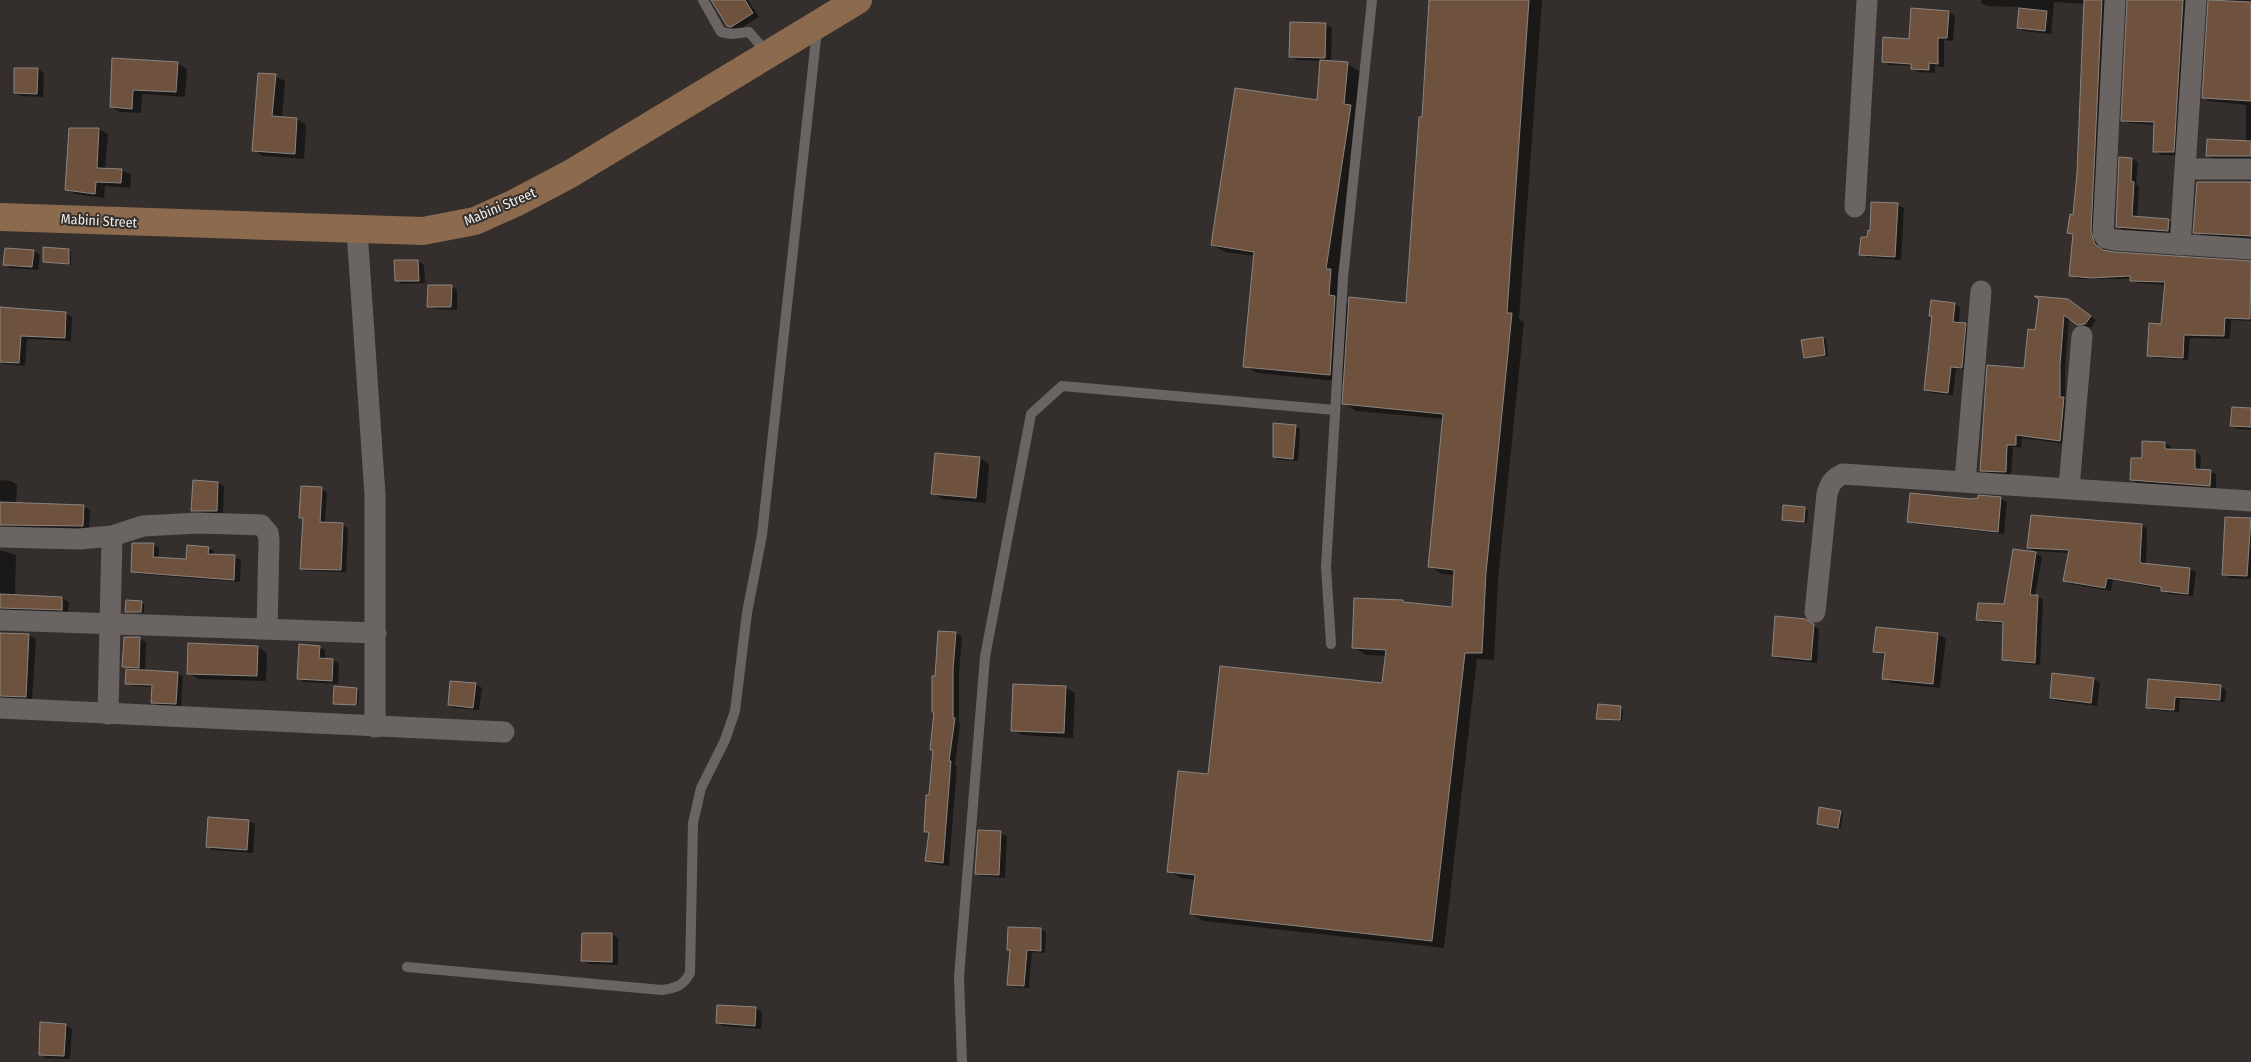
<svg xmlns="http://www.w3.org/2000/svg" width="2251" height="1062" font-family="'Fira Sans Condensed',sans-serif">
<style>
.shadow{fill:#0007}
.building{fill:#6f523e;stroke:#8a8581}
.lines{fill:none;stroke-linecap:round;stroke-linejoin:round}
.service{stroke:#6a6562;stroke-width:10}
.minor{stroke:#6a6562;stroke-width:21}
.secondary{stroke:#8b6a4d;stroke-width:28}
.labels{text-anchor:middle;dominant-baseline:central;stroke-width:4;stroke-linejoin:round;paint-order:stroke}
.street-label{font-size:14px;fill:#eeebe9;stroke:#342f2c}
</style>
<rect width="100%" height="100%" fill="#342f2c"/>
<!-- shadow -->
<path class="shadow" d="M 713,0 L 748,0 L 759,17 L 738,30 L 735,29 L 728,25 Z
M 1431,0 L 1542,0 L 1519,319 L 1524,322 L 1498,581 L 1494,660 L 1477,659 L 1444,948 L 1204,921 L 1191,914 L 1195,880 L 1181,878 L 1168,871 L 1209,775 L 1383,685 L 1387,656 L 1366,655 L 1353,647 L 1402,601 L 1407,604 L 1453,609 L 1455,575 L 1442,574 L 1429,566 L 1444,419 L 1356,411 L 1344,403 L 1345,382 L 1257,373 L 1245,366 L 1255,256 L 1225,252 L 1212,245 L 1319,102 L 1322,61 L 1297,60 L 1290,56 L 1292,23 L 1326,24 L 1332,28 L 1331,62 L 1347,64 L 1360,71 L 1363,114 L 1338,275 L 1343,278 L 1341,301 L 1350,306 L 1407,304 L 1423,119 Z
M 1981,0 L 2109,0 L 2096,237 L 2103,251 L 2114,254 L 2251,262 L 2251,321 L 2231,320 L 2230,339 L 2190,338 L 2188,360 L 2154,358 L 2148,355 L 2163,325 L 2166,285 L 2137,283 L 2131,279 L 2077,279 L 2071,275 L 2074,236 L 2069,232 L 2074,216 L 2078,173 L 2084,4 L 2054,2 L 2051,34 L 2024,31 L 2018,28 L 2020,7 L 1987,6 L 1981,3 Z
M 2129,0 L 2190,0 L 2179,155 L 2161,155 L 2154,151 L 2155,125 L 2129,123 L 2123,120 Z
M 2210,0 L 2251,0 L 2251,160 L 2213,159 L 2207,156 L 2246,141 L 2246,105 L 2209,101 L 2203,97 Z
M 1949,12 L 1955,16 L 1953,41 L 1944,40 L 1944,67 L 1935,66 L 1935,73 L 1919,72 L 1913,69 L 1913,66 L 1889,65 L 1883,61 Z
M 113,59 L 177,63 L 187,69 L 185,97 L 142,94 L 141,113 L 120,112 L 111,107 Z
M 38,69 L 44,73 L 43,97 L 21,96 L 15,93 Z
M 275,76 L 285,81 L 282,118 L 297,119 L 306,125 L 304,159 L 263,156 L 253,150 Z
M 99,129 L 108,134 L 105,170 L 122,170 L 131,175 L 130,188 L 105,186 L 104,198 L 75,194 L 67,189 Z
M 2121,158 L 2132,159 L 2138,162 L 2136,184 L 2139,186 L 2137,218 L 2169,221 L 2174,224 L 2174,233 L 2123,230 L 2117,227 Z
M 2251,183 L 2251,240 L 2201,235 L 2195,232 Z
M 1898,205 L 1904,208 L 1901,260 L 1867,257 L 1861,254 L 1871,232 Z
M 69,250 L 71,251 L 71,265 L 44,262 Z
M 34,251 L 40,255 L 38,270 L 11,268 L 5,264 Z
M 418,261 L 424,265 L 425,283 L 402,284 L 396,280 L 396,262 Z
M 451,286 L 457,290 L 457,310 L 435,309 L 429,306 Z
M 1954,304 L 1960,307 L 1959,324 L 1971,328 L 1967,370 L 1956,369 L 1953,395 L 1931,393 L 1926,389 Z
M 2074,304 L 2096,320 L 2092,327 L 2084,327 L 2069,318 L 2065,369 L 2065,399 L 2070,401 L 2066,444 L 2022,438 L 2021,448 L 2013,447 L 2011,475 L 1987,473 L 1981,470 L 2025,369 L 2037,331 Z
M 0,308 L 66,313 L 72,317 L 71,341 L 27,339 L 25,366 L 5,364 L 0,362 Z
M 1823,338 L 1826,340 L 1828,356 L 1805,357 Z
M 2251,409 L 2251,430 L 2237,429 L 2232,425 Z
M 1274,425 L 1295,426 L 1300,429 L 1298,461 L 1279,460 L 1274,457 Z
M 2165,443 L 2171,447 L 2170,451 L 2195,452 L 2201,455 L 2200,471 L 2210,471 L 2216,474 L 2216,488 L 2137,483 L 2131,480 L 2143,460 Z
M 980,458 L 989,464 L 986,503 L 942,499 L 933,493 Z
M 0,480 L 11,481 L 17,485 L 16,504 L 84,506 L 90,510 L 89,529 L 0,530 Z
M 194,482 L 218,483 L 224,486 L 223,514 L 198,514 L 192,510 Z
M 321,489 L 327,492 L 325,524 L 343,525 L 348,528 L 346,572 L 307,571 L 302,568 L 304,519 L 301,518 Z
M 2001,498 L 2007,502 L 2004,534 L 1914,524 L 1908,521 L 1980,500 Z
M 1784,507 L 1808,510 L 1807,523 L 1784,520 Z
M 2227,518 L 2251,520 L 2251,579 L 2230,578 L 2223,574 Z
M 2141,525 L 2147,528 L 2146,565 L 2190,569 L 2196,572 L 2193,596 L 2168,594 L 2162,589 L 2113,580 L 2111,591 L 2070,584 L 2064,580 L 2070,553 L 2034,551 L 2028,547 Z
M 153,544 L 159,548 L 159,558 L 187,560 L 208,548 L 214,551 L 214,556 L 235,557 L 241,560 L 240,582 L 138,574 L 132,571 Z
M 0,550 L 16,555 L 15,597 L 62,598 L 69,602 L 68,613 L 63,613 L 63,600 L 61,600 L 60,612 L 0,613 Z
M 2014,550 L 2036,554 L 2042,557 L 2035,596 L 2043,599 L 2040,665 L 2009,662 L 2003,659 L 2004,624 L 1983,622 L 1978,619 L 2005,606 Z
M 141,603 L 144,604 L 144,613 L 127,611 Z
M 1804,620 L 1819,629 L 1817,663 L 1779,659 L 1773,656 Z
M 1877,628 L 1938,634 L 1946,639 L 1940,688 L 1892,683 L 1883,678 L 1886,656 L 1875,651 Z
M 939,632 L 956,633 L 962,637 L 959,674 L 959,722 L 960,723 L 955,765 L 957,766 L 949,866 L 933,864 L 926,860 L 930,833 L 926,831 L 934,751 L 931,749 L 936,713 Z
M 0,633 L 29,635 L 36,639 L 32,700 L 4,700 L 0,697 Z
M 140,639 L 146,642 L 145,671 L 177,673 L 183,676 L 181,706 L 158,705 L 152,702 L 153,687 L 132,686 L 127,683 L 127,669 L 123,666 Z
M 258,647 L 267,653 L 266,681 L 198,679 L 188,673 Z
M 319,647 L 325,650 L 325,660 L 333,660 L 339,663 L 338,684 L 304,682 L 298,678 Z
M 2094,679 L 2100,683 L 2097,706 L 2057,701 L 2051,698 Z
M 2149,680 L 2221,687 L 2226,690 L 2225,702 L 2180,699 L 2179,712 L 2152,710 L 2147,707 Z
M 476,684 L 482,688 L 479,710 L 455,708 L 449,705 Z
M 1065,687 L 1075,693 L 1073,738 L 1022,735 L 1012,730 Z
M 357,690 L 359,691 L 358,706 L 335,703 Z
M 1620,707 L 1623,709 L 1622,721 L 1598,718 Z
M 1840,812 L 1843,813 L 1841,828 L 1818,824 Z
M 248,821 L 255,824 L 253,853 L 213,850 L 207,846 Z
M 979,831 L 1001,833 L 1007,836 L 1005,878 L 982,876 L 976,873 Z
M 1041,929 L 1046,932 L 1045,953 L 1032,952 L 1029,988 L 1013,987 L 1008,984 L 1011,951 L 1008,949 Z
M 612,934 L 618,938 L 618,965 L 589,964 L 583,961 Z
M 755,1008 L 762,1012 L 761,1029 L 723,1026 L 717,1023 Z
M 66,1025 L 72,1029 L 70,1059 L 46,1058 L 40,1054 Z"/>
<!-- building -->
<path class="building" d="M 711,0 L 745,0 L 753,13 L 731,27 L 727,26 Z
M 1429,0 L 1529,0 L 1507,313 L 1512,313 L 1486,573 L 1482,653 L 1465,653 L 1432,941 L 1190,914 L 1195,875 L 1167,872 L 1178,771 L 1208,774 L 1220,666 L 1382,683 L 1386,650 L 1352,648 L 1354,598 L 1403,600 L 1403,602 L 1452,607 L 1454,570 L 1428,567 L 1443,414 L 1342,404 L 1349,297 L 1406,303 L 1419,117 L 1422,117 Z
M 2084,0 L 2102,0 L 2091,232 L 2095,244 L 2103,250 L 2114,252 L 2251,261 L 2250,319 L 2225,318 L 2224,336 L 2184,335 L 2183,358 L 2147,356 L 2149,323 L 2161,324 L 2165,282 L 2130,281 L 2130,276 L 2091,278 L 2069,276 L 2073,234 L 2067,233 L 2070,214 L 2073,215 L 2077,173 Z
M 2127,0 L 2183,0 L 2174,152 L 2153,152 L 2154,122 L 2121,121 Z
M 2208,0 L 2251,2 L 2251,101 L 2202,98 Z
M 1911,8 L 1949,11 L 1947,38 L 1938,38 L 1938,64 L 1929,63 L 1929,70 L 1911,69 L 1911,64 L 1882,62 L 1883,37 L 1909,39 Z
M 2019,8 L 2047,11 L 2045,31 L 2017,28 Z
M 1290,22 L 1326,23 L 1325,58 L 1289,57 Z
M 112,58 L 178,62 L 176,92 L 133,90 L 132,109 L 110,107 Z
M 1320,60 L 1348,62 L 1344,104 L 1351,105 L 1326,269 L 1331,269 L 1329,295 L 1335,296 L 1330,375 L 1243,367 L 1254,252 L 1211,245 L 1235,88 L 1317,100 Z
M 14,68 L 38,68 L 37,94 L 14,93 Z
M 258,73 L 276,74 L 272,116 L 297,118 L 295,154 L 252,151 Z
M 69,128 L 99,128 L 97,168 L 122,169 L 121,183 L 96,182 L 95,194 L 65,190 Z
M 2207,139 L 2251,141 L 2251,156 L 2206,156 Z
M 2119,157 L 2132,158 L 2131,181 L 2134,182 L 2132,216 L 2169,219 L 2168,231 L 2116,227 Z
M 2197,182 L 2251,182 L 2251,236 L 2193,233 Z
M 1871,202 L 1898,203 L 1895,257 L 1859,255 L 1861,237 L 1867,237 L 1868,230 L 1870,231 Z
M 43,247 L 69,249 L 69,264 L 43,262 Z
M 5,248 L 34,250 L 32,267 L 3,265 Z
M 394,260 L 418,260 L 419,281 L 395,281 Z
M 428,285 L 452,285 L 451,307 L 427,307 Z
M 2034,296 L 2068,299 L 2091,316 L 2085,324 L 2077,325 L 2064,315 L 2060,365 L 2060,397 L 2064,397 L 2060,441 L 2016,435 L 2016,445 L 2007,445 L 2006,472 L 1980,471 L 1987,365 L 2024,368 L 2028,329 L 2035,330 L 2039,299 Z
M 1931,300 L 1955,303 L 1953,322 L 1966,323 L 1962,368 L 1951,367 L 1948,393 L 1924,390 L 1932,316 L 1929,316 Z
M 0,307 L 66,312 L 65,338 L 21,336 L 19,363 L 0,362 Z
M 1823,337 L 1825,355 L 1804,358 L 1801,340 Z
M 2232,407 L 2251,408 L 2251,427 L 2230,426 Z
M 1273,423 L 1296,425 L 1293,459 L 1273,457 Z
M 2142,441 L 2165,442 L 2165,449 L 2195,450 L 2195,469 L 2211,470 L 2210,486 L 2130,480 L 2131,458 L 2142,458 Z
M 935,453 L 980,457 L 976,498 L 931,494 Z
M 193,480 L 218,482 L 217,511 L 191,511 Z
M 301,486 L 322,487 L 320,522 L 343,523 L 341,570 L 300,569 L 303,518 L 299,518 Z
M 1910,493 L 1971,499 L 1978,498 L 1978,495 L 2001,497 L 1998,532 L 1907,522 Z
M 0,502 L 84,505 L 83,526 L 0,525 Z
M 1783,505 L 1805,507 L 1804,522 L 1782,520 Z
M 2031,515 L 2142,524 L 2140,561 L 2141,563 L 2190,568 L 2188,594 L 2161,591 L 2161,587 L 2107,578 L 2105,588 L 2063,581 L 2069,550 L 2027,548 Z
M 2225,517 L 2251,518 L 2247,576 L 2222,575 Z
M 132,543 L 154,543 L 153,557 L 186,559 L 187,545 L 209,547 L 208,554 L 235,555 L 234,580 L 131,572 Z
M 2013,549 L 2036,552 L 2030,595 L 2038,595 L 2035,663 L 2002,660 L 2003,622 L 1976,620 L 1978,603 L 2004,604 Z
M 0,594 L 62,597 L 62,610 L 0,608 Z
M 126,600 L 142,601 L 141,612 L 125,612 Z
M 1775,616 L 1805,619 L 1814,624 L 1811,660 L 1772,656 Z
M 1876,627 L 1938,633 L 1933,684 L 1882,679 L 1885,653 L 1873,652 Z
M 938,631 L 956,632 L 953,670 L 953,718 L 955,718 L 949,761 L 951,761 L 943,863 L 925,861 L 929,832 L 924,832 L 926,795 L 929,795 L 933,750 L 930,750 L 934,712 L 932,712 L 932,676 L 935,676 Z
M 0,633 L 29,634 L 26,697 L 0,696 Z
M 124,637 L 140,637 L 139,668 L 122,667 Z
M 188,643 L 258,646 L 257,676 L 187,674 Z
M 299,644 L 320,646 L 319,658 L 333,659 L 332,681 L 297,679 Z
M 126,669 L 178,672 L 176,704 L 151,703 L 152,685 L 125,684 Z
M 2052,673 L 2094,678 L 2091,703 L 2050,698 Z
M 2148,679 L 2221,685 L 2220,700 L 2175,697 L 2174,710 L 2146,708 Z
M 450,681 L 476,683 L 473,708 L 448,705 Z
M 1013,684 L 1066,686 L 1064,733 L 1011,731 Z
M 334,686 L 357,688 L 356,705 L 333,704 Z
M 1598,704 L 1621,706 L 1620,720 L 1596,719 Z
M 1819,807 L 1841,811 L 1838,828 L 1817,824 Z
M 208,817 L 249,820 L 247,850 L 206,847 Z
M 978,830 L 1001,831 L 999,875 L 975,874 Z
M 1008,927 L 1041,928 L 1041,951 L 1027,950 L 1024,986 L 1007,985 L 1010,950 L 1007,950 Z
M 582,933 L 612,933 L 612,962 L 581,961 Z
M 717,1005 L 756,1007 L 755,1026 L 716,1023 Z
M 40,1022 L 66,1024 L 64,1056 L 39,1055 Z"/>
<g class="lines">
<!-- service -->
<path class="service" d="M 703,0 L 721,32 L 731,34 L 749,32 L 767,53
M 1331,644 L 1326,567 L 1343,278 L 1372,0
M 407,967 L 662,990 C 676,988 683,986 690,973 L 693,823 L 701,788 L 725,740 L 735,711 L 747,613 L 762,535 L 817,30
M 962,1062 L 959,977 L 985,657 L 1031,414 L 1062,386 L 1335,410"/>
<!-- minor -->
<path class="minor" d="M 2115,0 L 2103,233 L 2106,238 L 2115,240 L 2251,249
M 2185,169 L 2251,169
M 1855,207 L 1867,0
M 357,231 L 375,495 L 375,727
M 2180,245 L 2196,0
M 1965,481 L 1981,291
M 2069,488 L 2082,336
M 0,537 L 79,539 L 112,536 L 143,526 L 198,523 L 261,525 L 268,533 L 269,540 L 267,629
M 1815,612 L 1827,494 C 1830,483 1833,479 1843,474 L 2251,501
M 0,620 L 376,633
M 0,708 L 504,732
M 108,714 L 112,536"/>
<!-- secondary -->
<path class="secondary" d="M 0,217 L 423,231 L 475,221 L 515,203 L 570,174 L 858,0"/>
</g>
<g class="labels">
<!-- street labels -->
<g class="street-label">
<text transform="translate(500 207) rotate(-23)">Mabini Street</text>
<text transform="translate(99 221) rotate(3)">Mabini Street</text>
</g>
</g>
</svg>
